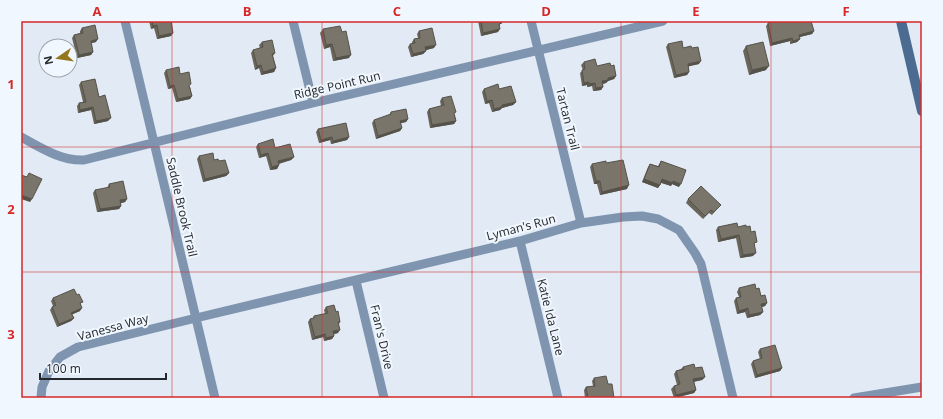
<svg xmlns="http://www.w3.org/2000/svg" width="943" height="419" font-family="'Open Sans',sans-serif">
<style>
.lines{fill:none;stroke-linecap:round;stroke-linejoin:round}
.street{stroke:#7e94af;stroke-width:9}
.secondary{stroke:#4b6b91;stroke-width:10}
.wall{fill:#69655b}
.shaded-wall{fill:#55524a}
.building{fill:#7a756a;stroke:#55524a}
.grid{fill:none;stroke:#d62828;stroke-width:1;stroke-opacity:0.55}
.labels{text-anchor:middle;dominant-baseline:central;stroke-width:4;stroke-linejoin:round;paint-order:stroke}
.street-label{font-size:12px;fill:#24282c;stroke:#f1f7fe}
.neatline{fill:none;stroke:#d62828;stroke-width:1.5}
.grid-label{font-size:13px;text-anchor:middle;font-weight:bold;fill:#d62828}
</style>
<rect width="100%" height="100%" fill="#e1eaf5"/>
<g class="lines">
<!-- street -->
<path class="street" d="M 125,21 L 215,398
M 293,21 L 313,103
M 531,21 L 581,223
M 21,137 C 41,148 61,161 84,160 L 313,103 L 663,21
M 520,241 L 558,398
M 356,281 L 384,398
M 41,398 L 42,387 L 49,371 L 60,357 L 78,347 L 196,318 L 520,241 L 581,223 L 623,217 L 642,216 L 658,219 L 679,230 L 695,253 L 701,264 L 733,398
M 854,398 L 922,387"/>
<!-- secondary -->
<path class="secondary" d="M 901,21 L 922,111"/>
</g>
<!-- wall -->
<path class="wall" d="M 149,21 L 171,21 L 173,33 L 171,36 L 157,39 L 154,28 L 151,29 Z
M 478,21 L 501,21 L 498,32 L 481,36 Z
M 768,23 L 814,31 L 812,34 L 799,37 L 800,39 L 797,42 L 790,44 L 790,41 L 770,46 L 766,26 Z
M 82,28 L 96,42 L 91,43 L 93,52 L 91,55 L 77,58 L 72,38 L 74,35 L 80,33 L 80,31 Z
M 323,29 L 349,58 L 333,61 L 330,47 L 324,49 L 320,33 Z
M 419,31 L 434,48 L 425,50 L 426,51 L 423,54 L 411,57 L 408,47 L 410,44 L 412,44 L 412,42 L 414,39 L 418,38 L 417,34 Z
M 262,42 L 275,53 L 273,56 L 276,68 L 274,72 L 261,75 L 259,68 L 255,70 L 251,53 L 253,50 L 260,48 L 259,45 Z
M 668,44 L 683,48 L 692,48 L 699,64 L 688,66 L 689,72 L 687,75 L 674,78 L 666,47 Z
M 746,46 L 766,70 L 749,75 L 743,51 Z
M 584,62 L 597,66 L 611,66 L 616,76 L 614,79 L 608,81 L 606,83 L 602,84 L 603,87 L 601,90 L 593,91 L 592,86 L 587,87 L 587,85 L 582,86 L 580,73 L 583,70 L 581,65 Z
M 166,70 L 190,87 L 192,96 L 190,99 L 176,102 L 172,88 L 168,89 L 164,73 Z
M 81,82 L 99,97 L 108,121 L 94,124 L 91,110 L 78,113 L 77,106 L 79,103 L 83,102 L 79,85 Z
M 484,89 L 499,89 L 516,102 L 513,105 L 502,108 L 500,110 L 492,112 L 489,103 L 485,104 L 482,92 Z
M 442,98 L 454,114 L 456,121 L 454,124 L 430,128 L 427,112 L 429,109 L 441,106 L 440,101 Z
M 391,112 L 408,119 L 406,122 L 400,123 L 402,128 L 400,131 L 376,139 L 372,123 L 374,120 L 389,115 Z
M 318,129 L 349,137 L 347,140 L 331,144 L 330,140 L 319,143 L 316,132 Z
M 258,144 L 294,157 L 291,160 L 279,164 L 279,165 L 277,169 L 270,170 L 266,156 L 259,158 L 256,147 Z
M 199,156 L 219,161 L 229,173 L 226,176 L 203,182 L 197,159 Z
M 661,161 L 679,187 L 672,184 L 671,186 L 661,183 L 658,188 L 642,182 L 648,167 L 650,164 L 658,166 Z
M 606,163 L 627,189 L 600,195 L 597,184 L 594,184 L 590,167 L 592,164 Z
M 109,184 L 127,199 L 125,202 L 121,203 L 121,206 L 119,209 L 97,212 L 93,193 L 95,190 L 107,188 Z
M 688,199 L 718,208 L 712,215 L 709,213 L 703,219 L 686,203 Z
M 718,227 L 746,227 L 751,232 L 755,245 L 754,245 L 753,256 L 740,258 L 736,238 L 718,242 L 716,230 Z
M 739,288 L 756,289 L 767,303 L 765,306 L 761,307 L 763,312 L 760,315 L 747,318 L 745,312 L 737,314 L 734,301 L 736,298 L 739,297 L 737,292 Z
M 77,295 L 81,304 L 80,311 L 72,314 L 74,318 L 71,321 L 57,327 L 50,310 L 52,307 L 53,306 L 51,301 L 53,298 Z
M 326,307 L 336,312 L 340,322 L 339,324 L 338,333 L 333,334 L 334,336 L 332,339 L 324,341 L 323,337 L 312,340 L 308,322 L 310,319 L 313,318 L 314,316 L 325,314 L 324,310 Z
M 760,349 L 782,368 L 780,371 L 755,378 L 751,364 L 753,361 L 760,359 L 758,352 Z
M 683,367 L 695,368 L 705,377 L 702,380 L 694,382 L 696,390 L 694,393 L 674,398 L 671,389 L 674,386 L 677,385 L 674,374 L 676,371 L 681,369 Z
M 594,378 L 608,384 L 614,398 L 585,398 L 584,390 L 586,387 L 593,386 L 592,381 Z"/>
<!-- shaded-wall -->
<path class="shaded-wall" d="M 157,25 L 154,28 L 151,29 L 153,26 Z
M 500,29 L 498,32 L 481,36 L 483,33 Z
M 814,31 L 812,34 L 796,38 L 799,35 Z
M 173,33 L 171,36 L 157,39 L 159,36 Z
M 792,38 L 790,41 L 770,46 L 772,43 Z
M 98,39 L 96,42 L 88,44 L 91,41 Z
M 800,39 L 797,42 L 790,44 L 793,41 Z
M 332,44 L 330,47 L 324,49 L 326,45 Z
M 436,45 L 434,48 L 423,51 L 425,47 Z
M 426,51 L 423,54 L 411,57 L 413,54 Z
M 93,52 L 91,55 L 77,58 L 79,55 Z
M 351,55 L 349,58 L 333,61 L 336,58 Z
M 701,61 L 699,64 L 686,67 L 688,64 Z
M 261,65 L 259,68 L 255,70 L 257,66 Z
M 769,66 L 766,70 L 749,75 L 752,70 Z
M 276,68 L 274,72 L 261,75 L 263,72 Z
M 689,72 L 687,75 L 674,78 L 676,75 Z
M 616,76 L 614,79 L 608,81 L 606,83 L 600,85 L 602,81 L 608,78 Z
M 589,82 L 587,85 L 582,86 L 584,83 Z
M 595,83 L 592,86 L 587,87 L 589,84 Z
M 174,85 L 172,88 L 168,89 L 170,86 Z
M 603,87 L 601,90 L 593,91 L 596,88 Z
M 192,96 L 190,99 L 176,102 L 178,99 Z
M 492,100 L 489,103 L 485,104 L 487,101 Z
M 516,102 L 513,105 L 502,108 L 500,110 L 492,112 L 494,109 L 502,105 Z
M 93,107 L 91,110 L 78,113 L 80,110 Z
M 111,118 L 108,121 L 94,124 L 96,121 Z
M 408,119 L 406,122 L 398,124 L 400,121 Z
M 456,121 L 454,124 L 430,128 L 432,125 Z
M 402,128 L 400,131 L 376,139 L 378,136 Z
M 332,137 L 330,140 L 319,143 L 321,140 Z
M 349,137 L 347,140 L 331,144 L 333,141 Z
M 268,153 L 266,156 L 259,158 L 261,155 Z
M 294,157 L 291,160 L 276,164 L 278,161 Z
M 279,165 L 277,169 L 270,170 L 272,167 Z
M 229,173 L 226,176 L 203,182 L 205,179 Z
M 644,179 L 660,185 L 658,188 L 642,182 Z
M 662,179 L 673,181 L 681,184 L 679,187 L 672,184 L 671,186 L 660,182 Z
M 596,181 L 600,181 L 597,184 L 594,184 Z
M 629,185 L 627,189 L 600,195 L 602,192 Z
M 21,195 L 32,199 L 30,202 L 21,199 Z
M 127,199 L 125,202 L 118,204 L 120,200 Z
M 121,206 L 119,209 L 97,212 L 100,209 Z
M 739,235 L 736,238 L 718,242 L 721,239 Z
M 756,253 L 753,256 L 740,258 L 743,255 Z
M 767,303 L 765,306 L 759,308 L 761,304 Z
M 82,308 L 80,311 L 69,316 L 71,313 Z
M 748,308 L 745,312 L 737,314 L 739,311 Z
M 763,312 L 760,315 L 747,318 L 749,315 Z
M 74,318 L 71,321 L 57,327 L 59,324 Z
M 340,330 L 338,333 L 331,335 L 333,331 Z
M 325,334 L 323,337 L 312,340 L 315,337 Z
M 334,336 L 332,339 L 324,341 L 326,338 Z
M 782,368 L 780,371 L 755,378 L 757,375 Z
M 705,377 L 702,380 L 691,382 L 693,379 Z
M 696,390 L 694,393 L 674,398 L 676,395 Z"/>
<!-- building -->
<path class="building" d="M 152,21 L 171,21 L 173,33 L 159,36 L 157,25 L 153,26 Z
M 481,21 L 501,21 L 502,23 L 499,24 L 500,29 L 483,33 Z
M 774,21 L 811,21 L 814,31 L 799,35 L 800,39 L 793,41 L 792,38 L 772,43 L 768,23 Z
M 95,25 L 98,39 L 91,41 L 93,52 L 79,55 L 74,35 L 83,33 L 82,28 Z
M 340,26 L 342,32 L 346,31 L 351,55 L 336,58 L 332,44 L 326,45 L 323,29 Z
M 432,28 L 436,45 L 425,47 L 426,51 L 413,54 L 410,44 L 415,43 L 414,39 L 420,38 L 419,31 Z
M 272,40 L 275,53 L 272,54 L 276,68 L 263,72 L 261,65 L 257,66 L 253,50 L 263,47 L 262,42 Z
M 682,41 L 683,48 L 691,46 L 692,48 L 698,47 L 701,61 L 688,64 L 689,72 L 676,75 L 668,44 Z
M 763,42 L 769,66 L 752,70 L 746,46 Z
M 595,59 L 597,66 L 610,63 L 611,66 L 614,65 L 616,76 L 608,78 L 608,80 L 602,81 L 603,87 L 596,88 L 595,83 L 589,84 L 589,82 L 584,83 L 582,70 L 585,69 L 584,62 Z
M 179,67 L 180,74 L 189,72 L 191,84 L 189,85 L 192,96 L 178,99 L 174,85 L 170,86 L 166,70 Z
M 95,79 L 99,97 L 105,95 L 111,118 L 96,121 L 93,107 L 80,110 L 79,103 L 86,102 L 81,82 Z
M 498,84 L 499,89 L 511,86 L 516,102 L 502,105 L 502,107 L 494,109 L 492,100 L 487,101 L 484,89 Z
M 451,96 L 456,112 L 454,113 L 456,121 L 432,125 L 429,109 L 444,105 L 442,98 Z
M 406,109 L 408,119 L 400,121 L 402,128 L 378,136 L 374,120 L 391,114 L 391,112 Z
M 346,123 L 349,137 L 333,141 L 332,137 L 321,140 L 318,129 Z
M 273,139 L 275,148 L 290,144 L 294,157 L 278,161 L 279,165 L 272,167 L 268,153 L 261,155 L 258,144 Z
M 213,153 L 214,160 L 218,159 L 219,161 L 225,160 L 229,173 L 205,179 L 199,156 Z
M 623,160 L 629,185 L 602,192 L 600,181 L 596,181 L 592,164 L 606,161 L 606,163 Z
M 661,161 L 686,170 L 681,184 L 673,181 L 673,183 L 662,179 L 660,185 L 644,179 L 650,164 L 659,167 Z
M 29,173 L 42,179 L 32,199 L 21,195 L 21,175 L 27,177 Z
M 123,181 L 127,199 L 120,200 L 121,206 L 100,209 L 95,190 L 110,187 L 109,184 Z
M 701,186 L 721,205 L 714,212 L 711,210 L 705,216 L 688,199 Z
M 737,223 L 738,227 L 746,225 L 746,227 L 750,226 L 751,232 L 755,231 L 757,242 L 754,243 L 756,253 L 743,255 L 739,235 L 721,239 L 718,227 Z
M 755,284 L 756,289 L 759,288 L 761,296 L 765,295 L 767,303 L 761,304 L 763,312 L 749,315 L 748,308 L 739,311 L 736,298 L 741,297 L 739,288 Z
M 74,289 L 77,295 L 79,294 L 83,302 L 80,303 L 82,308 L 71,313 L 74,318 L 59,324 L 52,307 L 56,305 L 53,298 Z
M 334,305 L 336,312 L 338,311 L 340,322 L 338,322 L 340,330 L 333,331 L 334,336 L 326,338 L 325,334 L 315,337 L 310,319 L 314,318 L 314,316 L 328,313 L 326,307 Z
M 775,345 L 782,368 L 757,375 L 753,361 L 762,358 L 760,349 Z
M 694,364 L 695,368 L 702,367 L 705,377 L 693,379 L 696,390 L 676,395 L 674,386 L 680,384 L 676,371 L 684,369 L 683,367 Z
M 606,376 L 608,384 L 612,384 L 614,398 L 588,398 L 586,387 L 595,386 L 594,378 Z"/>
<!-- grid -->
<path class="grid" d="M 172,21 L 172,398M 322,21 L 322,398M 472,21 L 472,398M 621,21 L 621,398M 771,21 L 771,398M 21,147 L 922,147M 21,272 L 922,272"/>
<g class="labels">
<!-- street labels -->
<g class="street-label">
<text transform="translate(337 85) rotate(-13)">Ridge Point Run</text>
<text transform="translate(568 119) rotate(76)">Tartan Trail</text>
<text transform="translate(182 207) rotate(77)">Saddle Brook Trail</text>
<text transform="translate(521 227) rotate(-15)">Lyman's Run</text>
<text transform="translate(551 317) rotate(76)">Katie Ida Lane</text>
<text transform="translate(113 327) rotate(-15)">Vanessa Way</text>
<text transform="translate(382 337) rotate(77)">Fran's Drive</text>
</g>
</g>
<!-- border -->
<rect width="943" height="419" fill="none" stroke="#f1f7fe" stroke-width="44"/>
<!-- north arrow -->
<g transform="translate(58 58) rotate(257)"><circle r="19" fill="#f1f7fe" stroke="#9fa4aa"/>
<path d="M0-3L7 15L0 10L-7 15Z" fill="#93761d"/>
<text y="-6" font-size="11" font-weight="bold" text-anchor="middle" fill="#24282c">N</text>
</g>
<!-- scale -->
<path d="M40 373v6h126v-6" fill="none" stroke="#24282c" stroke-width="2"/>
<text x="46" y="373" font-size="12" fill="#24282c" stroke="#f1f7fe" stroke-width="3" paint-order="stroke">100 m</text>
<rect x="22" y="22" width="899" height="375" class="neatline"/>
<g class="grid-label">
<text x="97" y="16">A</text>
<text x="247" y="16">B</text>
<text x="397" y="16">C</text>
<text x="546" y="16">D</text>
<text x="696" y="16">E</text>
<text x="846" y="16">F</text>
<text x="11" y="89">1</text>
<text x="11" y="214">2</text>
<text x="11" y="339">3</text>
</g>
</svg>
